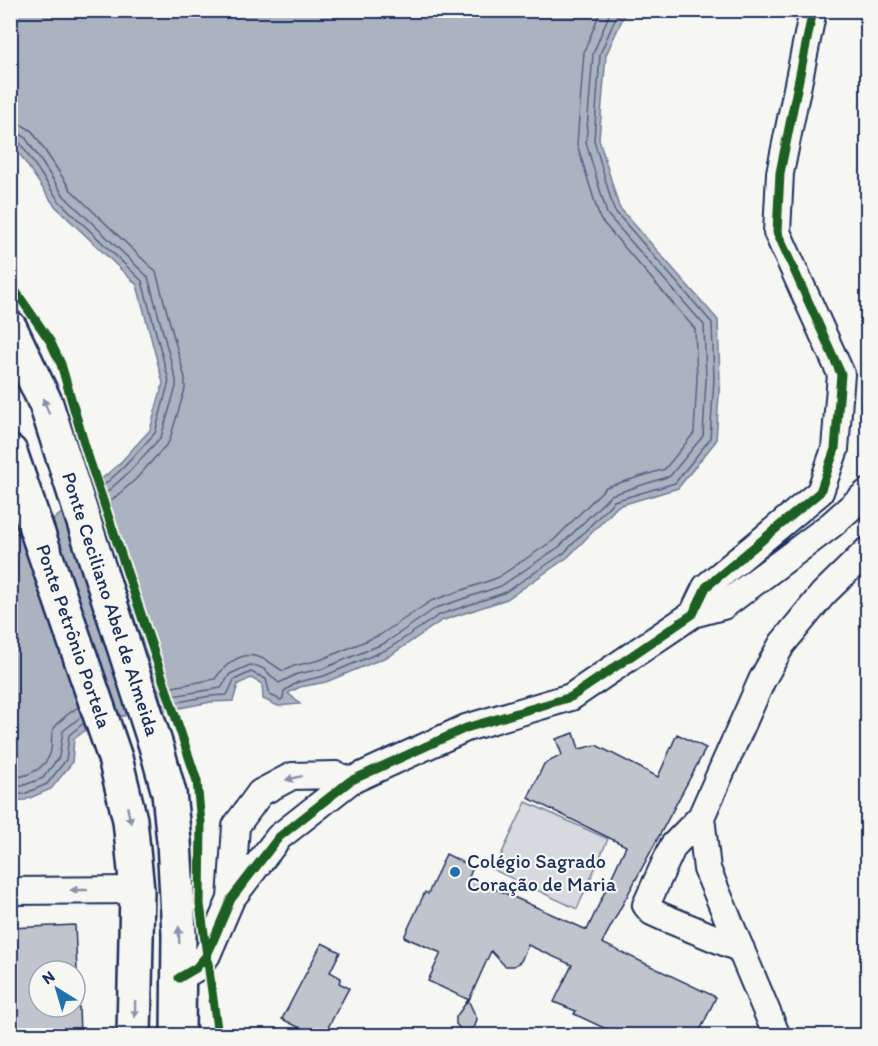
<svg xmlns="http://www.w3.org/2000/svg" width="878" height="1046" font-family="Itim,sans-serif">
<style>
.green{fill:#d6d9dd;stroke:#78849e;stroke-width:1.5}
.water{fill:#abb2c0;stroke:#717e99;stroke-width:1.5}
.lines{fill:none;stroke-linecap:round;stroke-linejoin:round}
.shore{stroke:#556385;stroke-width:1.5}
.building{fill:#c0c4cd;stroke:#1b2f5e;stroke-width:1.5}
.minor-casing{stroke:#1b2f5e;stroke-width:30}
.major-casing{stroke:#1b2f5e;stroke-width:38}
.minor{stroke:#f6f6f2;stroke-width:26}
.major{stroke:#f6f6f2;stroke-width:33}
.cycleway-casing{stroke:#f6f6f2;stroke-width:13}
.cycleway{stroke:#1b5e20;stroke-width:9}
.oneway{fill:#8892a8}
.poi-dot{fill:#1f6fb2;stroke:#f6f6f2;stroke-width:2}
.labels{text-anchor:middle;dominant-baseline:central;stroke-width:4.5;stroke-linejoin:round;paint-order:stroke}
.street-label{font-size:20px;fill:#1b2f5e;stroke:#f6f6f2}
.poi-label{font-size:20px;fill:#1b2f5e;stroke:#f6f6f2;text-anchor:start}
</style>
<rect width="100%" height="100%" fill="#f6f6f2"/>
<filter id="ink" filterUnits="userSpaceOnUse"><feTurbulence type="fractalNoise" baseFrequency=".0167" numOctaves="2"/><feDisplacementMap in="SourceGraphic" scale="12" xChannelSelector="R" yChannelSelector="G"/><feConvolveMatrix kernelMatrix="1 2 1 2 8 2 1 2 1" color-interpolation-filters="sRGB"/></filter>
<g filter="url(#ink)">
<!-- green -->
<path class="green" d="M 526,802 L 608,839 L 577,909 L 494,870 Z"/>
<!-- water -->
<path class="water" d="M 11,11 L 626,11 L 606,55 L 599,139 L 619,207 L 718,320 L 720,379 L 716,441 L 678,488 L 618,506 L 568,557 L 507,599 L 441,621 L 391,655 L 326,682 L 300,687 L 288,693 L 300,704 L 278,706 L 263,699 L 262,684 L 251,678 L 238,684 L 233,701 L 211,702 L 148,714 L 127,715 L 95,723 L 74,739 L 72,763 L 51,789 L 25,800 L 11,801 L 11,535 L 52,521 L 119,464 L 150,430 L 163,383 L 137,285 L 54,205 L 15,147 L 11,144 Z"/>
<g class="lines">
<!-- shore -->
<path class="shore" d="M 10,123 L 22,125 L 32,131 L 71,190 L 156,272 L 185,378 L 185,389 L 169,442 L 135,480 L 99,511
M 10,132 L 18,133 L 25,137 L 64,196 L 148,277 L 176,380 L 176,387 L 161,437 L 128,473 L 96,502
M 10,139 L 20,143 L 59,201 L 142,281 L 169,381 L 155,433 L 123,468 L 94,494
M 157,690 L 215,679 C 224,666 240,651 258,657 C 268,659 275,667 283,671 L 294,666 L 320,660 L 380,635 L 431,601 L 497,578 L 554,540 L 606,487 L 665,469 L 694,433 L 697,378 L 695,329 L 600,219 L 577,144 L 584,52 L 601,10
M 160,698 L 221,688 L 230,674 L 250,665 C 267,666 269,676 279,683 L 297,674 L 322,669 L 385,643 L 436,608 L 501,586 L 559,547 L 611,495 L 670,476 L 703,436 L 706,379 L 704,325 L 607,214 L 586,142 L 593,54 L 611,10
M 162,705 L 210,696 L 227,695 L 234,680 L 251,672 L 266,679 L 270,695 L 281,700 L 283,698 L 284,691 L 298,682 L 324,676 L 388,649 L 439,615 L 504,593 L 564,553 L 614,501 L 675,483 L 710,439 L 714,379 L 712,323 L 614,210 L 594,140 L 600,54 L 619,10
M 10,778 C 26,777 44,770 50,754 C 53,746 50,737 53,730 C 58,720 70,713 78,707
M 10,788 L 22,786 L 43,778 L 59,757 L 63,731 L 82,716
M 10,795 L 24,794 L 47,784 L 66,760 L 69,735 L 84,723"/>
</g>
<!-- building -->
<path class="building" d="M 574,733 L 579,749 L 596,745 L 658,777 L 677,734 L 706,748 L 602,943 L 716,997 L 698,1035 L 619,1035 L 574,1014 L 576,1011 L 554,1002 L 572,965 L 528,945 L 521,961 L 514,966 L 505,966 L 491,951 L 469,1000 L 428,981 L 441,953 L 404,937 L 425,892 L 428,894 L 446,854 L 473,867 L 469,877 L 587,930 L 626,846 L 528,798 L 544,764 L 562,755 L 556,739 Z
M 75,925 L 77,971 L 39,971 L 39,1007 L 79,1007 L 80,1035 L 10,1035 L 10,928 Z
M 322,943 L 340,952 L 330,972 L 341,978 L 339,983 L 349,988 L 324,1035 L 314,1035 L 282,1019 Z
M 468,1000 L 477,1019 L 475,1026 L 469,1030 L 461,1030 L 456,1024 L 456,1017 Z"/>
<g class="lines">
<!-- minor casing -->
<g class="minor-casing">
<path id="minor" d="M 693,614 L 723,606 L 831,525 L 868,492
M 701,817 L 673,846 L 646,905 L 652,912 L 663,917 L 741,949
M 10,891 L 137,890
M 231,899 L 236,826 L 260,793 L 292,776 L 336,775 L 350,781
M 179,978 L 196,968 L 207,955 L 231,899 L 279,837 L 350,781 L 466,728 L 571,697 L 693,614 L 706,587 L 820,492 L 835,449 L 841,374 L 777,232 L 780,173 L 813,10
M 777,1036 L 707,869 L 701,817 L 762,680 L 782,644 L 823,594 L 868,550"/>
</g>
<!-- major casing -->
<g class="major-casing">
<path id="major" d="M 10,328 L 46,404 L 156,746 L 169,793 L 174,841 L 179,934 L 178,1036
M 10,452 L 115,758 L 130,820 L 137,890 L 134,1036"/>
</g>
<!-- minor -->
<use href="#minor" class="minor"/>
<!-- major -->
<use href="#major" class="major"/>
<!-- cycleway casing -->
<g class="cycleway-casing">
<path id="cycleway" d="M 10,283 L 50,341 L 61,364 L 87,453 L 197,781 L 201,823 L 200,904 L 218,1036
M 179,978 L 196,968 L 207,955 L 231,899 L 279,837 L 350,781 L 466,728 L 571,697 L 693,614 L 706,587 L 820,492 L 835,449 L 841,374 L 777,232 L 780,173 L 813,10"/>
</g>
<!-- cycleway -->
<use href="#cycleway" class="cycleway"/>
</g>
<!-- one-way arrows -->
<defs><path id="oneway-solid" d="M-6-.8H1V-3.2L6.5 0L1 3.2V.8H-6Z" transform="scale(1.5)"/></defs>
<g class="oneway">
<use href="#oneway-solid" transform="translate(46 406) rotate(-111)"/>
<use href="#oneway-solid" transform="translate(294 778) rotate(166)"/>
<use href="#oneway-solid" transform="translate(129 815) rotate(78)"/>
<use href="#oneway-solid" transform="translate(79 890) rotate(180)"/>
<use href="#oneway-solid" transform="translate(179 935) rotate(-92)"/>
<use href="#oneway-solid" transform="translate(135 1009) rotate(91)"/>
</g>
</g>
<!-- markers -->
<circle class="poi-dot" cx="455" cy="872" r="6"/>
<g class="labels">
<!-- street labels -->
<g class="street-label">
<text transform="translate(111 604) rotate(72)">Ponte Ceciliano Abel de Almeida</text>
<text transform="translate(74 636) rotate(71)">Ponte Petrônio Portela</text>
</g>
<!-- poi labels -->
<g class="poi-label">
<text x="467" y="861">Colégio Sagrado<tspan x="467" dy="23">Coração de Maria</tspan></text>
</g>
</g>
<!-- margin -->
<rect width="878" height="1046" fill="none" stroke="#f6f6f2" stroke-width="36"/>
<rect x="18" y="18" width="842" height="1010" fill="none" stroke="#1b2f5e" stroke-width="2" filter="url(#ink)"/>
<!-- north arrow -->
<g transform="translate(57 989) rotate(323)"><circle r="28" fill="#f6f6f2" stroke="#9ea6b7" stroke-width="1.5"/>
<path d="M0-4.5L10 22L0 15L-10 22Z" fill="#1f6fb2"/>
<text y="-9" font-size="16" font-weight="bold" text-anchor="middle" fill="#1b2f5e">N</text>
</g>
</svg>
